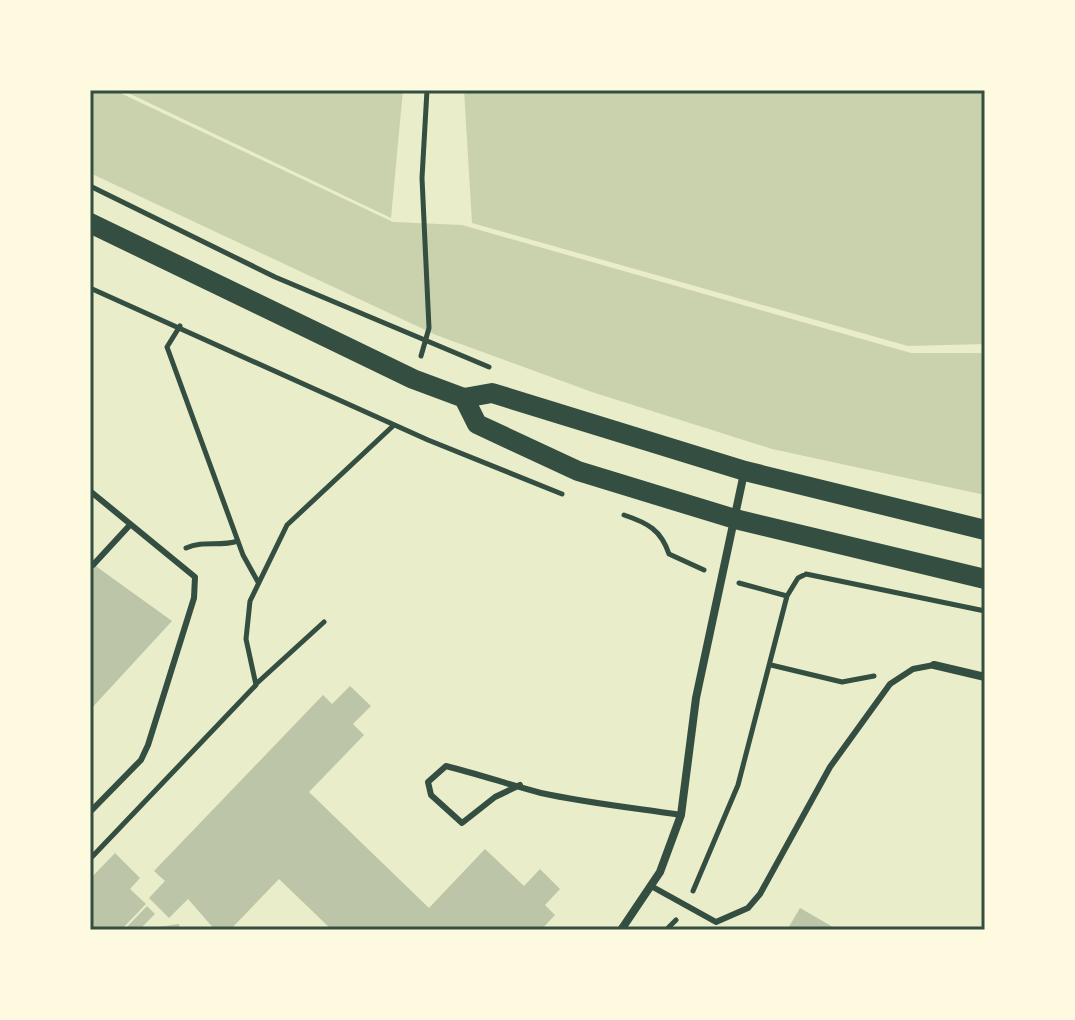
<svg xmlns="http://www.w3.org/2000/svg" width="1075" height="1020" font-family="Roboto,sans-serif">
<style>
.green{fill:#cad2ad}
.building{fill:#bcc5a7}
.lines{fill:none;stroke-linecap:round;stroke-linejoin:round}
.path{stroke:#344e41;stroke-width:5}
.service{stroke:#344e41;stroke-width:6}
.minor{stroke:#344e41;stroke-width:8}
.primary{stroke:#344e41;stroke-width:20}
.neatline{fill:none;stroke:#344e41;stroke-width:3}
</style>
<rect width="100%" height="100%" fill="#e9edc9"/>
<!-- green -->
<path class="green" d="M 90,90 L 114,90 L 393,222 L 462,225 L 911,353 L 985,353 L 985,495 L 772,449 L 592,392 L 436,335 L 90,173 Z
M 122,90 L 403,90 L 391,218 Z
M 464,90 L 985,90 L 985,344 L 908,346 L 472,223 Z"/>
<!-- building -->
<path class="building" d="M 90,562 L 172,621 L 90,710 Z
M 350,686 L 371,706 L 353,724 L 364,735 L 309,792 L 429,908 L 485,849 L 524,886 L 540,869 L 560,889 L 545,905 L 555,915 L 541,930 L 332,930 L 279,879 L 230,930 L 215,930 L 188,899 L 169,918 L 149,898 L 165,881 L 154,871 L 323,695 L 332,704 Z
M 115,853 L 140,878 L 130,889 L 146,904 L 121,930 L 90,930 L 90,879 Z
M 147,906 L 155,914 L 139,930 L 124,930 Z
M 800,908 L 838,930 L 787,930 Z
M 179,924 L 180,930 L 151,930 L 151,928 Z"/>
<g class="lines">
<!-- path -->
<path class="path" d="M 90,186 L 275,277 L 489,367
M 90,288 L 428,440 L 562,494
M 180,326 L 167,347 L 243,555 L 258,582
M 421,356 L 429,328 L 422,178 L 427,90
M 624,515 C 648,523 661,530 669,554 L 704,570
M 186,548 C 204,540 219,547 238,541
M 806,574 L 985,611
M 739,583 L 787,596 L 798,578 L 806,574
M 771,665 L 842,682 L 874,676
M 256,684 L 324,622
M 90,859 L 256,685 L 246,639 L 250,601 L 287,525 L 394,425
M 693,891 L 738,785 L 787,596
M 666,930 L 676,920"/>
<!-- service -->
<path class="service" d="M 90,491 L 195,577 L 194,598 L 148,745 L 141,760 L 90,812
M 93,565 L 129,526
M 520,785 L 495,797 L 462,823 L 431,795 L 428,782 L 446,766 C 478,774 510,785 541,793 C 587,803 635,808 681,815
M 651,886 L 716,922 L 748,908 L 760,894 L 830,767 L 890,684 L 913,669 L 934,665"/>
<!-- minor -->
<path class="minor" d="M 934,665 L 985,677
M 621,930 L 660,872 L 681,815 L 696,698 L 744,473"/>
<!-- primary -->
<path class="primary" d="M 90,223 L 413,379 L 464,398 L 492,393 L 745,471 L 985,530
M 464,398 L 477,424 L 578,471 L 735,519 L 985,579"/>
</g>
<!-- border -->
<rect width="1075" height="1020" fill="none" stroke="#fefae0" stroke-width="184"/>
<rect x="92" y="92" width="891" height="836" class="neatline"/>
</svg>
